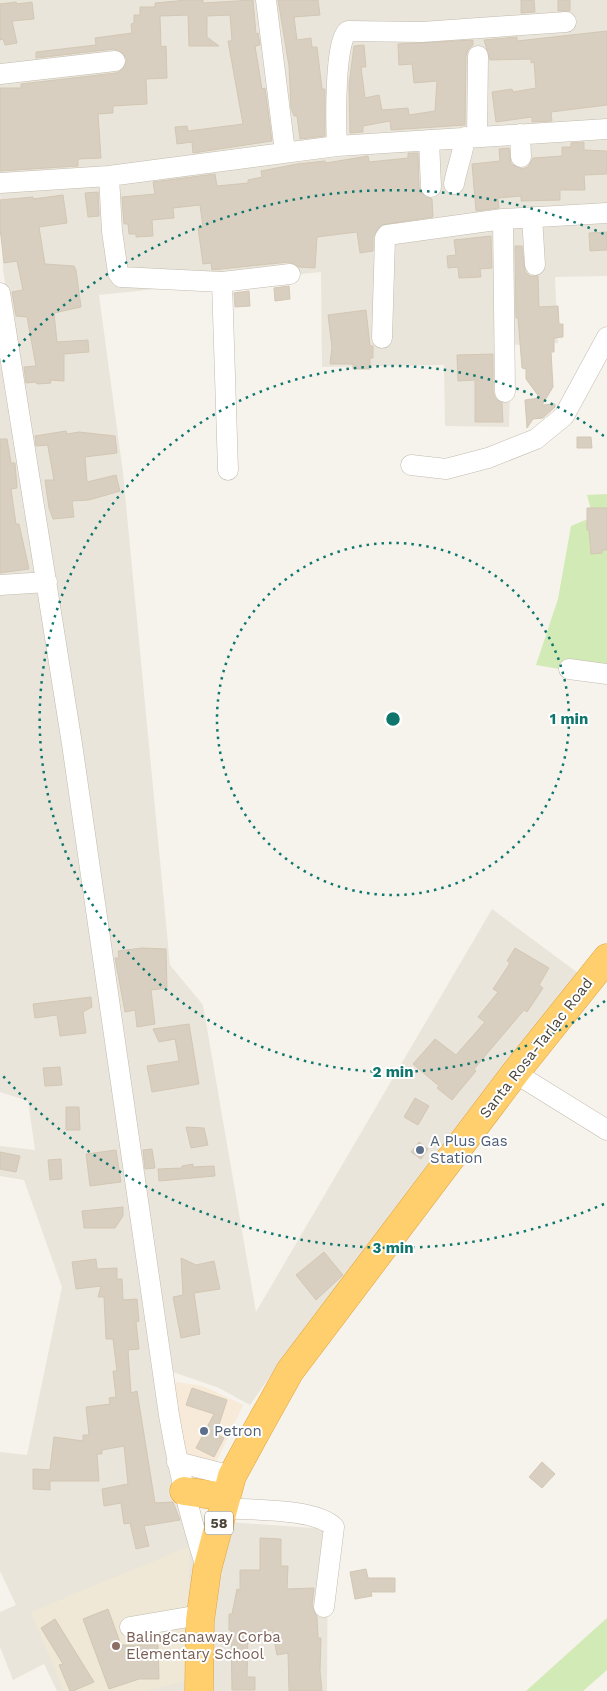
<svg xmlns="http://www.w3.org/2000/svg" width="607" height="1691" font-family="'Work Sans',sans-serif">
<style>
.residential{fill:#eae5da}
.commercial{fill:#f7ead8}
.education{fill:#efe8d6}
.green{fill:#d2eab5}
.building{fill:#d8cfc1;stroke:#d3c7b4}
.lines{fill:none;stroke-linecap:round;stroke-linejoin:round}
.minor-casing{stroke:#c2bbae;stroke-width:21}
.highway-casing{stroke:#e0a43c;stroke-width:29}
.minor{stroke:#fff;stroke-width:20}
.highway{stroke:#ffcf6e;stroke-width:28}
.ring{fill:none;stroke:#0f766e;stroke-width:2.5;stroke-dasharray:2.5 5}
.service-dot{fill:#5c6f8a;stroke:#fff;stroke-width:2}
.education-dot{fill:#8d6e63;stroke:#fff;stroke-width:2}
.labels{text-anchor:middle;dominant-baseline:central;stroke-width:4;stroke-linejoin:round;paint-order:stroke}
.shield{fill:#fff;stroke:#817c74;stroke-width:1}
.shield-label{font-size:14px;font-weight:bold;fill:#4b4439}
.street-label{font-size:15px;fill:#4b4439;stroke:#fff}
.service-label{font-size:15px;fill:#4e5e75;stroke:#fff;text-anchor:start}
.education-label{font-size:15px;fill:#785e54;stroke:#fff;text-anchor:start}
.centre{fill:#0f766e;stroke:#fff;stroke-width:2.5}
.ring-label{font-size:15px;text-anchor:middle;font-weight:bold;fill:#0f766e;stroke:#fff;stroke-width:4;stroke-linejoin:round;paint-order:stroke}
</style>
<rect width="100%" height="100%" fill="#f6f3ec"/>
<!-- residential -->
<path class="residential" d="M 0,0 L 607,0 L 607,121 L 0,179 Z
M 607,135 L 607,276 L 555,277 L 558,343 L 511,345 L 509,427 L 445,426 L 444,365 L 322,367 L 321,272 L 99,295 L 123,473 L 170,965 L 203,1005 L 256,1312 L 492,909 L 578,973 L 285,1355 L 250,1405 L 219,1388 L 170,1371 L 38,489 L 3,270 L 0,189 L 173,172 L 253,167 L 438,145 Z
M 0,325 L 194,1546 L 188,1691 L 57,1691 L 44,1664 L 13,1680 L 0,1647 L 0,1612 L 16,1605 L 0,1571 L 0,1452 L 27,1455 L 62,1287 L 24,1180 L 0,1176 L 0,1146 L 35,1150 L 28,1101 L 0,1092 Z
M 228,1522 L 328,1529 L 327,1691 L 210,1691 L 208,1601 Z"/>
<!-- commercial -->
<path class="commercial" d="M 171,1381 L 203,1386 L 243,1405 L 214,1467 L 182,1458 Z"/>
<!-- education -->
<path class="education" d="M 190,1546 L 185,1681 L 144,1691 L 64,1691 L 31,1612 Z"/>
<!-- green -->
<path class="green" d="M 607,494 L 607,677 L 536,665 L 558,599 L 571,526 L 588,519 L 591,510 L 587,495 Z
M 607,1618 L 607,1670 L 583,1691 L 526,1691 Z"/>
<!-- building -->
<path class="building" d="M 187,0 L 203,0 L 203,3 L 253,0 L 256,34 L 258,33 L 260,45 L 255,46 L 262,89 L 265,88 L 272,141 L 193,153 L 192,142 L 177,144 L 175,127 L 187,126 L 188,131 L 243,124 L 228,41 L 232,41 L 230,15 L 207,16 L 207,37 L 219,46 L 189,46 L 188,15 L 160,16 L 161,47 L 166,46 L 167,78 L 146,79 L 147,104 L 113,106 L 113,113 L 98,114 L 101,158 L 78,159 L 78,166 L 0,171 L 0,88 L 21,88 L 21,84 L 116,73 L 122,70 L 127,60 L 124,54 L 114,49 L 36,58 L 36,52 L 96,45 L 95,38 L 132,33 L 131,24 L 134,23 L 134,15 L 140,15 L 140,7 L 155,7 L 155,3 Z
M 278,0 L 318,0 L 320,15 L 294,17 L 297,40 L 311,38 L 312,47 L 317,47 L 322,89 L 325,89 L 325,136 L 300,139 L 297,116 L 294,116 L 291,108 L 289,66 Z
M 521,0 L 534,0 L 535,12 L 521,13 Z
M 558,0 L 570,0 L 570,11 L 558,11 Z
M 16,2 L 17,4 L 32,2 L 34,19 L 12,21 L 17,43 L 5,45 L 3,39 L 0,40 L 0,4 Z
M 607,31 L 607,105 L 551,112 L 552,121 L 532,122 L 532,117 L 496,122 L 492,92 L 512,89 L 513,92 L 536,88 L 534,62 L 531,63 L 531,59 L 490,60 L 484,40 L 517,37 L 517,41 Z
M 473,40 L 473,45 L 468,50 L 466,56 L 465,125 L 391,130 L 390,121 L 363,126 L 363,132 L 350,133 L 349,85 L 354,46 L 364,45 L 366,67 L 361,67 L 365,98 L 379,95 L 382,110 L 408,108 L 409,115 L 435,111 L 437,81 L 414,83 L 412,64 L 399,65 L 398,44 Z
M 584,142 L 584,150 L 607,151 L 607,174 L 584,175 L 585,190 L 560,190 L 560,200 L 521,201 L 521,196 L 498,198 L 499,208 L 476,211 L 472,164 L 500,161 L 499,149 L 509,148 L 511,164 L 522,169 L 528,167 L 533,158 L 562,156 L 562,147 L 571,147 L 571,143 Z
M 408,153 L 418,153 L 419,188 L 425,197 L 432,199 L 433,217 L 381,225 L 373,237 L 373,251 L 360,253 L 357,232 L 317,237 L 315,268 L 299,267 L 289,262 L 212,270 L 211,263 L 203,264 L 198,228 L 203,227 L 200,205 L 173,208 L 174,218 L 152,220 L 153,236 L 136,237 L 136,234 L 129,234 L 128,224 L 124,224 L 122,197 L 155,194 L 153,182 L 215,174 L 217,186 L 248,183 L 248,180 L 262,177 L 261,171 L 297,164 L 325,161 L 326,163 L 368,156 L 369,162 L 408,158 Z
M 98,192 L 99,216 L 88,217 L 85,193 Z
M 63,195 L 67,223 L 39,227 L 45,264 L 74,266 L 76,270 L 81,307 L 54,313 L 57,342 L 88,340 L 89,352 L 64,354 L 64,381 L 50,380 L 51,383 L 37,384 L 36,382 L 26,383 L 24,367 L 36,366 L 27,317 L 16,316 L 12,292 L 23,290 L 17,261 L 4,263 L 0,228 L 0,200 L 33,197 L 33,199 Z
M 607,232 L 607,250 L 590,251 L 589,233 Z
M 491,236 L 492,268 L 480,269 L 481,277 L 459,278 L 458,267 L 448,268 L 447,256 L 456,255 L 454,240 Z
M 515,246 L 522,246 L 525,272 L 530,276 L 538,276 L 539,307 L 558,306 L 559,324 L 563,324 L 563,337 L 554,338 L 554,352 L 551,352 L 553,387 L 542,405 L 555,404 L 555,407 L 543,418 L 533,419 L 527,428 L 525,400 L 540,398 L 526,379 L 526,369 L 522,368 L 518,318 L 516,318 Z
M 289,286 L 290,299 L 275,301 L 274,288 Z
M 249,291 L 250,306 L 235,307 L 234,293 Z
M 366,310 L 370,346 L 373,346 L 373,358 L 370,358 L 370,369 L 353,369 L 353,364 L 330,364 L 332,347 L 328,315 Z
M 493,354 L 493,392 L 495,398 L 502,403 L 503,422 L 475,422 L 475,380 L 458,381 L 457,355 Z
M 66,431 L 67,434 L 79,432 L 115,436 L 117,453 L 85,457 L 87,482 L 116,475 L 120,491 L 89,500 L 72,501 L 74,517 L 53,519 L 49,508 L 45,480 L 54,480 L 48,447 L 48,445 L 36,446 L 35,436 Z
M 577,437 L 591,437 L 592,448 L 577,448 Z
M 0,439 L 7,439 L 11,463 L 15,463 L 17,488 L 11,489 L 16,524 L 19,524 L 29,569 L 0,573 Z
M 587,508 L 607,508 L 607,550 L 602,550 L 602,553 L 591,554 L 589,530 L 587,530 Z
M 142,948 L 166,949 L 167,988 L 151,990 L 155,1024 L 137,1027 L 135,1010 L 125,1012 L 115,958 L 119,958 L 118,951 Z
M 515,948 L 549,968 L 539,985 L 543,988 L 527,1012 L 524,1010 L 474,1069 L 476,1071 L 452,1100 L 437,1088 L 439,1086 L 413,1064 L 435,1039 L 456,1055 L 485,1022 L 478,1017 L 498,992 L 493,989 L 510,963 L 507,961 Z
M 91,997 L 92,1007 L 83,1012 L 86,1033 L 60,1036 L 57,1015 L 35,1018 L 33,1004 Z
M 189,1024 L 199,1084 L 152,1092 L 147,1066 L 179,1061 L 175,1039 L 159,1042 L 153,1029 Z
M 60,1067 L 62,1085 L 45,1086 L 43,1068 Z
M 415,1098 L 429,1106 L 418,1125 L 404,1117 Z
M 66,1107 L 79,1107 L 80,1130 L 66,1130 Z
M 186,1127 L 204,1128 L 208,1145 L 191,1148 Z
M 419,1142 L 428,1149 L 421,1159 L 411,1152 Z
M 152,1149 L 155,1168 L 145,1169 L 143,1150 Z
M 116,1150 L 121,1182 L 90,1186 L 86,1154 Z
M 0,1152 L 20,1156 L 16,1172 L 0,1169 Z
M 61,1159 L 62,1179 L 50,1180 L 48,1160 Z
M 193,1164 L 193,1167 L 214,1166 L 215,1176 L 159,1181 L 158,1169 L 182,1168 L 182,1166 Z
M 123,1207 L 123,1216 L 115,1228 L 84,1228 L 82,1211 Z
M 324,1252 L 343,1275 L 316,1300 L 296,1275 Z
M 181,1258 L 196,1265 L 214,1261 L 220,1289 L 194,1293 L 200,1334 L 181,1338 L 173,1297 L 183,1295 Z
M 96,1259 L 97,1269 L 117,1268 L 117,1279 L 122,1279 L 123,1300 L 137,1299 L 139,1321 L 136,1322 L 139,1349 L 128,1350 L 131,1393 L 137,1391 L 155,1503 L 173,1502 L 180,1520 L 144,1526 L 149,1546 L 136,1549 L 130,1523 L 124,1524 L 121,1503 L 104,1506 L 102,1489 L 128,1484 L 124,1446 L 102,1450 L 102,1454 L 97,1454 L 99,1481 L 50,1481 L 50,1490 L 33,1489 L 33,1469 L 50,1470 L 54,1437 L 83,1441 L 83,1435 L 89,1435 L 86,1407 L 110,1404 L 109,1398 L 116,1397 L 113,1371 L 117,1371 L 113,1339 L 106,1339 L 104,1297 L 98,1297 L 101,1286 L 76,1289 L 72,1262 Z
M 192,1388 L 227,1400 L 216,1434 L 224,1438 L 214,1457 L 196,1448 L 214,1414 L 186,1405 Z
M 542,1462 L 555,1474 L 542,1488 L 529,1477 Z
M 260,1538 L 281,1539 L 281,1566 L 288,1566 L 287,1589 L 314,1588 L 312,1606 L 317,1617 L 318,1638 L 321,1638 L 320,1671 L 322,1691 L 289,1691 L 288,1653 L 277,1655 L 272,1630 L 248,1634 L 247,1677 L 255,1677 L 255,1690 L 232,1690 L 231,1630 L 229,1630 L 229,1614 L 232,1614 L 237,1589 L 240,1590 L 240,1570 L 260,1570 Z
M 366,1569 L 368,1578 L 395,1578 L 395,1592 L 371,1592 L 372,1596 L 355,1599 L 350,1572 Z
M 108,1609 L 121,1645 L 158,1645 L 159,1679 L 139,1679 L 109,1689 L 83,1619 Z
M 55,1619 L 94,1682 L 73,1691 L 70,1691 L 59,1665 L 63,1664 L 41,1628 Z"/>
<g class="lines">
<!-- minor casing -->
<g class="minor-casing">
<path id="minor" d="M 266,0 L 285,152
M 0,74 L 115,61
M 520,134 L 521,157
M 477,137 L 478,56
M 429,140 L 431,187
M 337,146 C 336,126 334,41 348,31 L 422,32 L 566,22
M 109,176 L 112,231 L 118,273 L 121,277 L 222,282 L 228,470
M 0,183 L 109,176 L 337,146 L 607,129
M 454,184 C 457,167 463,154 465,137
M 532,217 L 535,265
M 503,219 L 505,392
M 222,282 L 290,274
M 0,293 L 72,744 L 169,1415 C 178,1468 190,1519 207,1570
M 382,338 L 385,238 L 387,235 L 503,219 L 607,213
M 411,465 L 446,469 L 488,458 L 536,439 L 564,416 L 607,337
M 0,585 L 47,582
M 569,669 L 607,674
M 515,1073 L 607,1130
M 177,1462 L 232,1476
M 222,1508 C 249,1510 316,1508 334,1527 L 324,1607
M 130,1627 L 200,1615"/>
</g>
<!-- highway casing -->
<g class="highway-casing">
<path id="highway" d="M 184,1491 L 225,1497
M 199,1691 L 200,1621 L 207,1570 L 232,1476 L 257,1430 L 290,1371 L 515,1073 L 607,958"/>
</g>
<!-- minor -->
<use href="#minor" class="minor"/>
<!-- highway -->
<use href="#highway" class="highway"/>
</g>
<!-- distance rings -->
<g class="ring">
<circle cx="393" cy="719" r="176"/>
<path d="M605 1001A353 353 0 1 1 605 437"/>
<path d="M604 1204A529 529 0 0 1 3 1076M3 362A529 529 0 0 1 604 234"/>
</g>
<!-- markers -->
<g class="service-dot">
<circle cx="420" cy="1150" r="5"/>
<circle cx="204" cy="1431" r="5"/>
</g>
<circle class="education-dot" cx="116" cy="1646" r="5"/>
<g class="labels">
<!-- shield labels -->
<rect class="shield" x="205" y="1511.5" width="28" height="23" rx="4"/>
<g class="shield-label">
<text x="219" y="1523">58</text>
</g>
<!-- street labels -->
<g class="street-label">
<text transform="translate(536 1048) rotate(-52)">Santa Rosa-Tarlac Road</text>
</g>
<!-- service labels -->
<g class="service-label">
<text x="430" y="1141">A Plus Gas<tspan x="430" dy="17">Station</tspan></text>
<text x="214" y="1431">Petron</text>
</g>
<!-- education labels -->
<g class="education-label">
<text x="126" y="1637">Balingcanaway Corba<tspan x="126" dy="17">Elementary School</tspan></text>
</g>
</g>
<circle cx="393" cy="719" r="8" class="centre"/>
<g class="ring-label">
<text x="569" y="724">1 min</text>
<text x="393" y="1077">2 min</text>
<text x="393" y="1253">3 min</text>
</g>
</svg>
